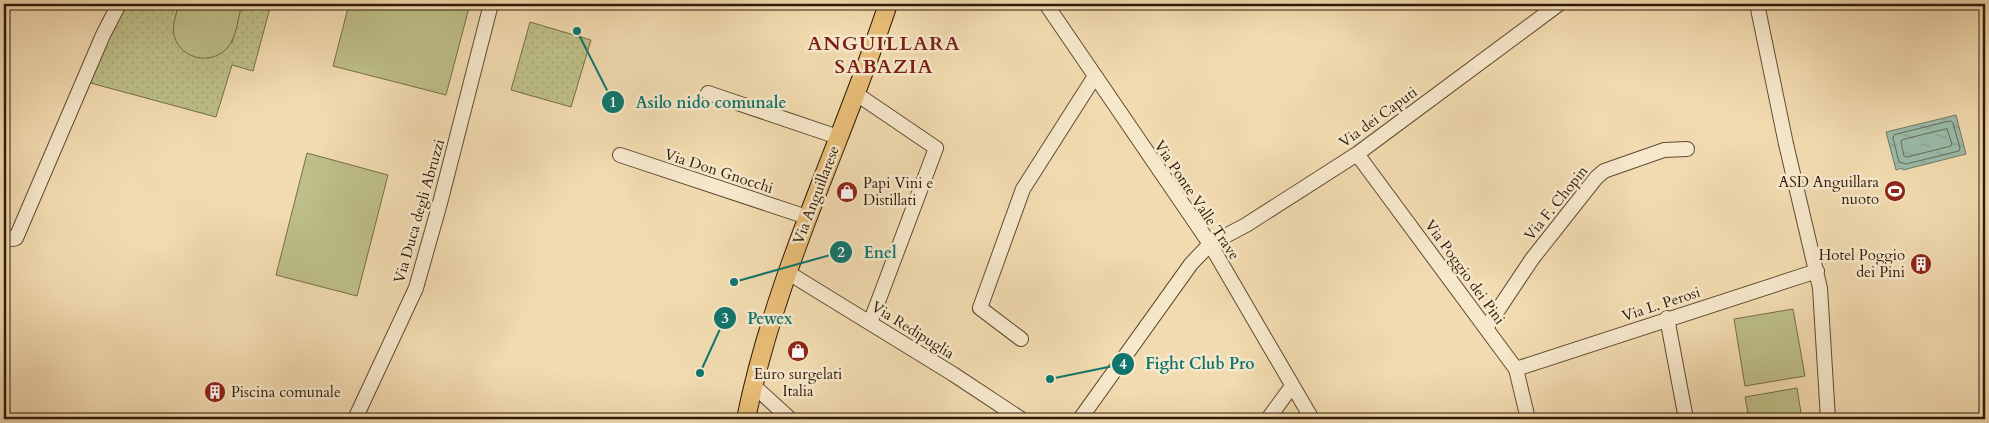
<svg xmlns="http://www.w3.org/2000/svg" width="1989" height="423" font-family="Cardo,serif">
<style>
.green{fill:url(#green-dots);stroke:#766d48}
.pitch{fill:#bebf88;stroke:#766d48}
.water{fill:url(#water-ripples);stroke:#6f7b68}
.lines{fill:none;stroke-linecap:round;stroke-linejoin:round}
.shore{stroke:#646b58;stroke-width:1}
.minor-casing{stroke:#5f4b31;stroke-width:16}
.major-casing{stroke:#2e1b07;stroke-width:20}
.minor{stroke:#f7e8cc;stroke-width:14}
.major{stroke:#e9be78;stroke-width:18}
.labels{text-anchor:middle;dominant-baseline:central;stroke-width:5;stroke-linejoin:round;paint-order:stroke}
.street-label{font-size:15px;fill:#2e1b07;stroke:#f7e8cc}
.poi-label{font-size:15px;fill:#2e1b07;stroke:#f7e8cc;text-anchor:end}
.district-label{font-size:20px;font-weight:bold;letter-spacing:1px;fill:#7a1f14;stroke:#f7e8cc}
.leader{fill:none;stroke:#0f766e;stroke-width:2}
.callout-dot{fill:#0f766e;stroke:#f7e8cc;stroke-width:2}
.mark-label{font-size:15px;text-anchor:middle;font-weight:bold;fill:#fff}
.callout-label{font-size:16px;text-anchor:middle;font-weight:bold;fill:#0f766e;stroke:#f7e8cc;stroke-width:5;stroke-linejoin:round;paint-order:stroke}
</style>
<defs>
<pattern id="green-dots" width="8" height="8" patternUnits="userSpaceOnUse" patternTransform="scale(1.25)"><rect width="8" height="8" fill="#bebf88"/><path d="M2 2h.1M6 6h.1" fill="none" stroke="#a4a474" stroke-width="1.8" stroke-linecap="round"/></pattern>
<pattern id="water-ripples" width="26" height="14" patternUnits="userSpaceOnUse" patternTransform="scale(1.25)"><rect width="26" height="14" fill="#9bbba9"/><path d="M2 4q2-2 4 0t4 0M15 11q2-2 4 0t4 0" fill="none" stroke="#86a090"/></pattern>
</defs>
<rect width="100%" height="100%" fill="#f2dbb0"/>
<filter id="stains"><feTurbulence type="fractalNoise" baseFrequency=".004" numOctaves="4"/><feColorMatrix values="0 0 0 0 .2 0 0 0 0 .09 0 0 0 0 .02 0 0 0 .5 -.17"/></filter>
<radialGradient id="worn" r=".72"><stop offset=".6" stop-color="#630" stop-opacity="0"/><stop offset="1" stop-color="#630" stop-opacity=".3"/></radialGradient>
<!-- green -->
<path class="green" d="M 125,4 L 179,4 C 172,28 170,42 194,56 L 232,42 L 242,4 L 271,4 L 253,71 L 232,65 L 216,117 L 87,82 Z
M 530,22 L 591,40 L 571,107 L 511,90 Z"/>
<!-- pitch -->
<path class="pitch" d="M 179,4 L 242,4 C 238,17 237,36 228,47 C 214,64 186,61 176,41 C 170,29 176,16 179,4 Z
M 349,4 L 470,4 L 446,95 L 333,66 Z
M 307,153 L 388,175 L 357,296 L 276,275 Z
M 1793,309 L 1805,376 L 1745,386 L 1734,319 Z
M 1797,388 L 1802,419 L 1749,419 L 1745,397 Z"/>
<!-- water -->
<path class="water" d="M 1956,115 L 1966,154 L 1903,170 L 1902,168 L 1896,170 L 1886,132 Z"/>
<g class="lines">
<!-- shore -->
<path class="shore" d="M 1951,121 L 1953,123 L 1960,148 L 1959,151 L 1906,164 L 1899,162 L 1893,138 L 1894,135 Z
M 1947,129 L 1952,144 L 1951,146 L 1907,157 L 1904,156 L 1901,142 L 1902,140 Z"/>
<!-- minor casing -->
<g class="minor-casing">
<path id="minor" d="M 1046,4 L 1210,244 L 1312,419
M 1757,4 L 1786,144 L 1820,288 L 1828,419
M 708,93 L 838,137
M 855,93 L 936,148 L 870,323
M 1357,154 L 1516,369 L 1528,419
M 620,155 L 807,217
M 4,236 L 13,239 L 16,238 L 103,35 L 119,4
M 787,272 L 953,374 L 1021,419
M 1667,318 L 1686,419
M 1486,328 L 1532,259 L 1596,178 L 1604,171 L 1664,150 L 1687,149
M 1021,339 L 980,308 L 1023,189 L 1095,76
M 1516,369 L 1817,271
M 753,385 L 790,419
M 355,419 L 416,288 L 440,203 L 491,4
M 1080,419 L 1191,264 L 1210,244 L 1246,225 L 1357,154 L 1559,4
M 1268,419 L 1292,386"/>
</g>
<!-- major casing -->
<g class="major-casing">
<path id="major" d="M 746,419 C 775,275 842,143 888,4"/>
</g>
<!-- minor -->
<use href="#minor" class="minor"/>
<!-- major -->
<use href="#major" class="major"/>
</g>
<!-- icons -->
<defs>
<g id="stadium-disc" transform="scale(1.125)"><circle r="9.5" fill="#8f2418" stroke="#f7e8cc"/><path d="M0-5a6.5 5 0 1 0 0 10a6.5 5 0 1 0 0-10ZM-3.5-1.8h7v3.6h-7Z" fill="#fff"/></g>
<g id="shop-disc" transform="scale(1.125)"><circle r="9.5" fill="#8f2418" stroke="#f7e8cc"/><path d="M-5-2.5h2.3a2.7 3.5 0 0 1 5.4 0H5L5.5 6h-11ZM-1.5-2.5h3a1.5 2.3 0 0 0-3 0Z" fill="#fff"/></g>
<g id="building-disc" transform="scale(1.125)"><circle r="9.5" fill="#8f2418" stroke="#f7e8cc"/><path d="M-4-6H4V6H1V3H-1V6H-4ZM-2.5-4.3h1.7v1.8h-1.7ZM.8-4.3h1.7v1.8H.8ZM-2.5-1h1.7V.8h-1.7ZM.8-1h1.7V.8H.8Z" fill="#fff"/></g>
</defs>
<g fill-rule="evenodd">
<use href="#stadium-disc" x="1895" y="191"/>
<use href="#shop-disc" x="847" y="192"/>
<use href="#building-disc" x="1921" y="264"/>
<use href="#shop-disc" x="798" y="351"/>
<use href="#building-disc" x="215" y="392"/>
</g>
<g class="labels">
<!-- street labels -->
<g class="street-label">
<text transform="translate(1378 117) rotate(-36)">Via dei Caputi</text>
<text transform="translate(719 171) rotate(18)">Via Don Gnocchi</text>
<text transform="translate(816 195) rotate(-69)">Via Anguillarese</text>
<text transform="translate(1197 200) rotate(56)">Via Ponte Valle Trave</text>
<text transform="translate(1556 203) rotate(-51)">Via F. Chopin</text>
<text transform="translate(419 211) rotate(-74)">Via Duca degli Abruzzi</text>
<text transform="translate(1465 272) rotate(54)">Via Poggio dei Pini</text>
<text transform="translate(1661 304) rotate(-18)">Via L. Perosi</text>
<text transform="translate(913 330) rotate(32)">Via Redipuglia</text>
</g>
<!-- poi labels -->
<g class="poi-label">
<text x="1879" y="182">ASD Anguillara<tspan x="1879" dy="17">nuoto</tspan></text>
<text x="863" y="183" text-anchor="start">Papi Vini e<tspan x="863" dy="17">Distillati</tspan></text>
<text x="1905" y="255">Hotel Poggio<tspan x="1905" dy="17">dei Pini</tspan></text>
<text x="798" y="374" text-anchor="middle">Euro surgelati<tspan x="798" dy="17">Italia</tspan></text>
<text x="231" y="392" text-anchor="start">Piscina comunale</text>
</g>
<!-- district labels -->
<g class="district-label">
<text x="884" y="43">ANGUILLARA<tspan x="884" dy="23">SABAZIA</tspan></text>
</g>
</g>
<!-- callouts -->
<path class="leader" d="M577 31L613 102M734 282L841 252M700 373L725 318M1050 379L1123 364"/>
<g class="callout-dot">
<circle cx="577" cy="31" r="5"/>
<circle cx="734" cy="282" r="5"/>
<circle cx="700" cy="373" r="5"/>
<circle cx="1050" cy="379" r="5"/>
<circle cx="613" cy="102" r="12"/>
<circle cx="841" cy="252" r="12"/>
<circle cx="725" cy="318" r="12"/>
<circle cx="1123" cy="364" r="12"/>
</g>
<g class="mark-label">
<text x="613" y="107">1</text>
<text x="841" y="257">2</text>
<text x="725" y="323">3</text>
<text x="1123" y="369">4</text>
</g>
<g class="callout-label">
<text x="711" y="108">Asilo nido comunale</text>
<text x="880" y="258">Enel</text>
<text x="770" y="324">Pewex</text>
<text x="1200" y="369">Fight Club Pro</text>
</g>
<!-- margin -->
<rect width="1989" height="423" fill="none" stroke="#f2dbb0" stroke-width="20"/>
<rect x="5" y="5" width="1979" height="413" fill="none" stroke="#2e1b07" stroke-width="2.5"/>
<rect x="10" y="10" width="1969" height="403" fill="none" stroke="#2e1b07"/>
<rect width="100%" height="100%" filter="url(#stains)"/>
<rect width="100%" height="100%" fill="url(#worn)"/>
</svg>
